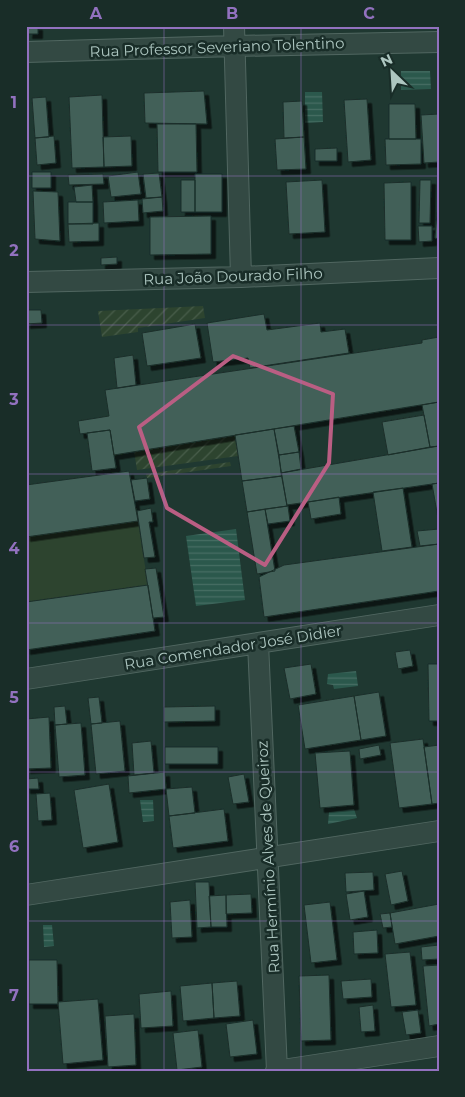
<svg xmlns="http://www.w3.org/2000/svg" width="465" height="1097" font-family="Montserrat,sans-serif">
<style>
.garden{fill:url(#garden-furrows)}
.pitch{fill:#2d442f}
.water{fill:url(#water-rules)}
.building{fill:#426058;stroke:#1b2f2a;filter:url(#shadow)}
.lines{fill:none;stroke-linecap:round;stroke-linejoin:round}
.street-casing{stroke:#516761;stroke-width:22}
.street{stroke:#334943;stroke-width:20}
.marked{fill:none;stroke:#ba5e83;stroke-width:4;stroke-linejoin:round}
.grid{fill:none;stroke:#9271bf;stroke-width:1;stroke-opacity:0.55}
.labels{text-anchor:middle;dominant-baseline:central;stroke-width:5;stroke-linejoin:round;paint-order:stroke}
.street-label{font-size:15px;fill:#adc6c0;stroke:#192d28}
.neatline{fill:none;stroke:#9271bf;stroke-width:2}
.grid-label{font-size:16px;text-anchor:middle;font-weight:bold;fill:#9271bf}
</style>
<defs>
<pattern id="garden-furrows" width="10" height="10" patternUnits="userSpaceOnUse" patternTransform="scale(1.25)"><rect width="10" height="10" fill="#2d442f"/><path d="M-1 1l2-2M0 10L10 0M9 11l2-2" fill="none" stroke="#495e4b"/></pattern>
<pattern id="water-rules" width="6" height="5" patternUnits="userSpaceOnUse" patternTransform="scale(1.25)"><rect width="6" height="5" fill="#2b584c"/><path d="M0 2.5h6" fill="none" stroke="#476e64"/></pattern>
<filter id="shadow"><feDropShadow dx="4.5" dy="4.5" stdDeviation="0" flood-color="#0009"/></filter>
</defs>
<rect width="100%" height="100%" fill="#1f3831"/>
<!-- garden -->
<path class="garden" d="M 203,306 L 205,318 L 138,328 L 138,332 L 102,337 L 98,311 Z
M 235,435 L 238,456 L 137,470 L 134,451 Z
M 230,462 L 231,466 L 147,478 L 146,474 Z"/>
<!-- pitch -->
<path class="pitch" d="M 138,521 L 148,585 L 26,602 L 26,537 Z"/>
<!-- water -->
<path class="water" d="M 401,71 L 430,71 L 431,89 L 401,90 Z
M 305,92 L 322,92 L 323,122 L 305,123 Z
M 236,529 L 245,600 L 196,606 L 186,536 Z
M 356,671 L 358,686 L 334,689 L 333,685 L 327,684 L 328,674 Z
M 140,800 L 153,800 L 154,821 L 143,822 Z
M 354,809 L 357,818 L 328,824 L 329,812 Z
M 43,925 L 52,925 L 54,946 L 44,947 Z"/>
<!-- building -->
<path class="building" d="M 29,26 L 38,26 L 38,34 L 28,34 Z
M 204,91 L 207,124 L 145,123 L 144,93 Z
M 102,95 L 104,167 L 72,168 L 69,97 Z
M 46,97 L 49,137 L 35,138 L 32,98 Z
M 367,99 L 371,160 L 348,162 L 344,100 Z
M 302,101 L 304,137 L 284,138 L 283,102 Z
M 389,104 L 415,104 L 416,139 L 389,139 Z
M 439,114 L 439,162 L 424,163 L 421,115 Z
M 157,124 L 196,124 L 197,172 L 158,172 Z
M 54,136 L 56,163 L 37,165 L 35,138 Z
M 131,136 L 132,166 L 104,167 L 103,137 Z
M 304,137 L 306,169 L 277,170 L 275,139 Z
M 385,139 L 421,139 L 421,164 L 386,165 Z
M 337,148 L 337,161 L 315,161 L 315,149 Z
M 32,172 L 51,172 L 51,188 L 32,188 Z
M 138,172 L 141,194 L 111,197 L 108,176 Z
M 159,173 L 162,197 L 146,198 L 143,174 Z
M 103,174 L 104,184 L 69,185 L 68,175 Z
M 195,174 L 222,174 L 222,212 L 195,212 Z
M 181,180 L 195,180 L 195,212 L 181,212 Z
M 322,180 L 325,232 L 289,234 L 286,182 Z
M 420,180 L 431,180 L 430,223 L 419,223 Z
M 411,182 L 411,240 L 385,240 L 384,183 Z
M 92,185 L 93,202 L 76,202 L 74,187 Z
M 33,191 L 58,192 L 60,241 L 35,239 Z
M 162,197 L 163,211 L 143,213 L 142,199 Z
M 138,200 L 139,221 L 104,223 L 103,202 Z
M 68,202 L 93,202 L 93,224 L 68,224 Z
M 437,212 L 439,212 L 439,239 L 435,238 Z
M 211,216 L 211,254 L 150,255 L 150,217 Z
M 99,223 L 99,241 L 69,242 L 68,224 Z
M 418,226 L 432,226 L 432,241 L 419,242 Z
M 117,257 L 117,264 L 101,265 L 101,258 Z
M 26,310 L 41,310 L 42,323 L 26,324 Z
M 264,314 L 267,330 L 320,323 L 321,332 L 345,329 L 349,353 L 250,368 L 248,358 L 213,362 L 207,323 Z
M 195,324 L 201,358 L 147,366 L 142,333 Z
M 439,337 L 439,402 L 114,455 L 110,430 L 80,434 L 78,421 L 109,416 L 105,390 L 422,343 L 422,340 Z
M 133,355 L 136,385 L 117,388 L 114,358 Z
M 439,402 L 439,446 L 430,447 L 422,405 Z
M 424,415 L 430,447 L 388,455 L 382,422 Z
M 294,426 L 299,452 L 279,455 L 274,429 Z
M 274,429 L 282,476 L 242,481 L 235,435 Z
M 110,430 L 116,468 L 92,471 L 87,433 Z
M 439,446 L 439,483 L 287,505 L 281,473 Z
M 299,452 L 301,469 L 281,473 L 279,455 Z
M 129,471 L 138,521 L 26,537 L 26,485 Z
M 282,476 L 287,506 L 247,512 L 242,481 Z
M 147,478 L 150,499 L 135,501 L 131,480 Z
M 439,483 L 439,524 L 432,484 Z
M 403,488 L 412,547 L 382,551 L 373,492 Z
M 339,497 L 341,514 L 311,519 L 308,502 Z
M 288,506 L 290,521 L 268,524 L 265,509 Z
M 151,508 L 153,522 L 149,522 L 155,557 L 144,558 L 137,511 Z
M 265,509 L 275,571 L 257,574 L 247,512 Z
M 439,529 L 439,544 L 420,546 L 417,531 Z
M 439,544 L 439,591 L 264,617 L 259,577 L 284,565 Z
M 156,568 L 164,617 L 153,618 L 145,569 Z
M 148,585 L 155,631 L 26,650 L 26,602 Z
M 410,650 L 413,666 L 398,669 L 395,652 Z
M 311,664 L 316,694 L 290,699 L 284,668 Z
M 428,664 L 439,664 L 439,721 L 429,721 Z
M 379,692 L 386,736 L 361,740 L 354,696 Z
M 354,696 L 361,740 L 305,749 L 298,705 Z
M 99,697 L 102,723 L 91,724 L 88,698 Z
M 65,706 L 67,724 L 55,725 L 54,707 Z
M 215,706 L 215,721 L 164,722 L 164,707 Z
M 49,717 L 51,768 L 26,769 L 26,719 Z
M 120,721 L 125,771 L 96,774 L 91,724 Z
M 81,723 L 85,775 L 59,777 L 55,725 Z
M 423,739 L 432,804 L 399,808 L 390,743 Z
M 151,741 L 154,773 L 134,775 L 132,743 Z
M 379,745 L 381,755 L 360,759 L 359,749 Z
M 439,745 L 439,803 L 432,804 L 424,747 Z
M 165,747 L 218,747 L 218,764 L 165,764 Z
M 350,751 L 354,805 L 320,808 L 315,753 Z
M 165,772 L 166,789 L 129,793 L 128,776 Z
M 244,774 L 249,802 L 233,804 L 228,777 Z
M 38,778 L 39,789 L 26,789 L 26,779 Z
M 109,784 L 118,842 L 83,848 L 74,790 Z
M 192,787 L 195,813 L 169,816 L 166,789 Z
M 50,793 L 52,820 L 38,821 L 36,794 Z
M 224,809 L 228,841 L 173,848 L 169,816 Z
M 402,871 L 408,901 L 391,905 L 385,874 Z
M 373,872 L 374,890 L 346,892 L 345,873 Z
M 195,882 L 209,882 L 211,927 L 197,928 Z
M 364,891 L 368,917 L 350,920 L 346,894 Z
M 251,894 L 252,913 L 226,914 L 226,895 Z
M 226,895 L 227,927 L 211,927 L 209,896 Z
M 190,900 L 192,937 L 172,938 L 170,902 Z
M 330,902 L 337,960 L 311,963 L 304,905 Z
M 439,904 L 439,936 L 395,944 L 390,913 Z
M 390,913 L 392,927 L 383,928 L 380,914 Z
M 377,930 L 378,953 L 354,954 L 353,932 Z
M 439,945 L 439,959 L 422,960 L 421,947 Z
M 410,952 L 416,1005 L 391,1007 L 385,954 Z
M 29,960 L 57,960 L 58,1004 L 29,1004 Z
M 439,965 L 439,1024 L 429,1026 L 423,966 Z
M 329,975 L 331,1040 L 301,1041 L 299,976 Z
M 371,979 L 372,997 L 343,999 L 341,981 Z
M 237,981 L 240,1016 L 214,1018 L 212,983 Z
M 212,983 L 214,1018 L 183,1021 L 180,986 Z
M 171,991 L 173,1026 L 141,1028 L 139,994 Z
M 98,999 L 103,1060 L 63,1064 L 58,1002 Z
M 373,1005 L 375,1031 L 361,1032 L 359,1007 Z
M 418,1010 L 421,1033 L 406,1035 L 402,1012 Z
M 134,1014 L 136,1065 L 108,1067 L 105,1016 Z
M 253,1020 L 257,1054 L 230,1057 L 226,1024 Z
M 198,1030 L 202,1067 L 177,1070 L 173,1033 Z"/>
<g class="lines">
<!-- street casing -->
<g class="street-casing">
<path id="street" d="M 234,26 L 241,277
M 26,52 L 235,46 L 439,42
M 26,282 L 241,277 L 439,268
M 258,643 L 277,1071
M 26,679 L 439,615
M 26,895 L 439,831
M 276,1071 L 439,1046"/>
</g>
<!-- street -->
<use href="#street" class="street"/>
</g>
<!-- marked area -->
<path class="marked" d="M 233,356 L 333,394 L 329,463 L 265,565 L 167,508 L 139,427 Z"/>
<!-- grid -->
<path class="grid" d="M 164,26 L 164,1071M 301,26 L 301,1071M 26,176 L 439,176M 26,325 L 439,325M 26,474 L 439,474M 26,623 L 439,623M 26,772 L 439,772M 26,921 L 439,921"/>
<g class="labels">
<!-- street labels -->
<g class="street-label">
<text transform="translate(217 47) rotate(-2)">Rua Professor Severiano Tolentino</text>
<text transform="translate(233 276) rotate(-2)">Rua João Dourado Filho</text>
<text transform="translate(233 647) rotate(-9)">Rua Comendador José Didier</text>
<text transform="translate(268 857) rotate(-93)">Rua Hermínio Alves de Queiroz</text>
</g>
</g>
<!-- border -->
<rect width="465" height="1097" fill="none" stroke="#192d28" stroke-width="55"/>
<!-- north arrow -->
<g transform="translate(392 72) rotate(335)" stroke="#192d28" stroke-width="4" paint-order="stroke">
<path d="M0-4L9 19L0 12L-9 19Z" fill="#adc6c0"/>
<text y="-8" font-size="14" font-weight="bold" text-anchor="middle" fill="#adc6c0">N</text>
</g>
<rect x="28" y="28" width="410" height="1042" class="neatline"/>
<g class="grid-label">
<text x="96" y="19">A</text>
<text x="232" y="19">B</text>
<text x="369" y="19">C</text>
<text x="14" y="108">1</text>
<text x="14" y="256">2</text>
<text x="14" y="405">3</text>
<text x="14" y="554">4</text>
<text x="14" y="703">5</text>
<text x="14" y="852">6</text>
<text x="14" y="1001">7</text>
</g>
</svg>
